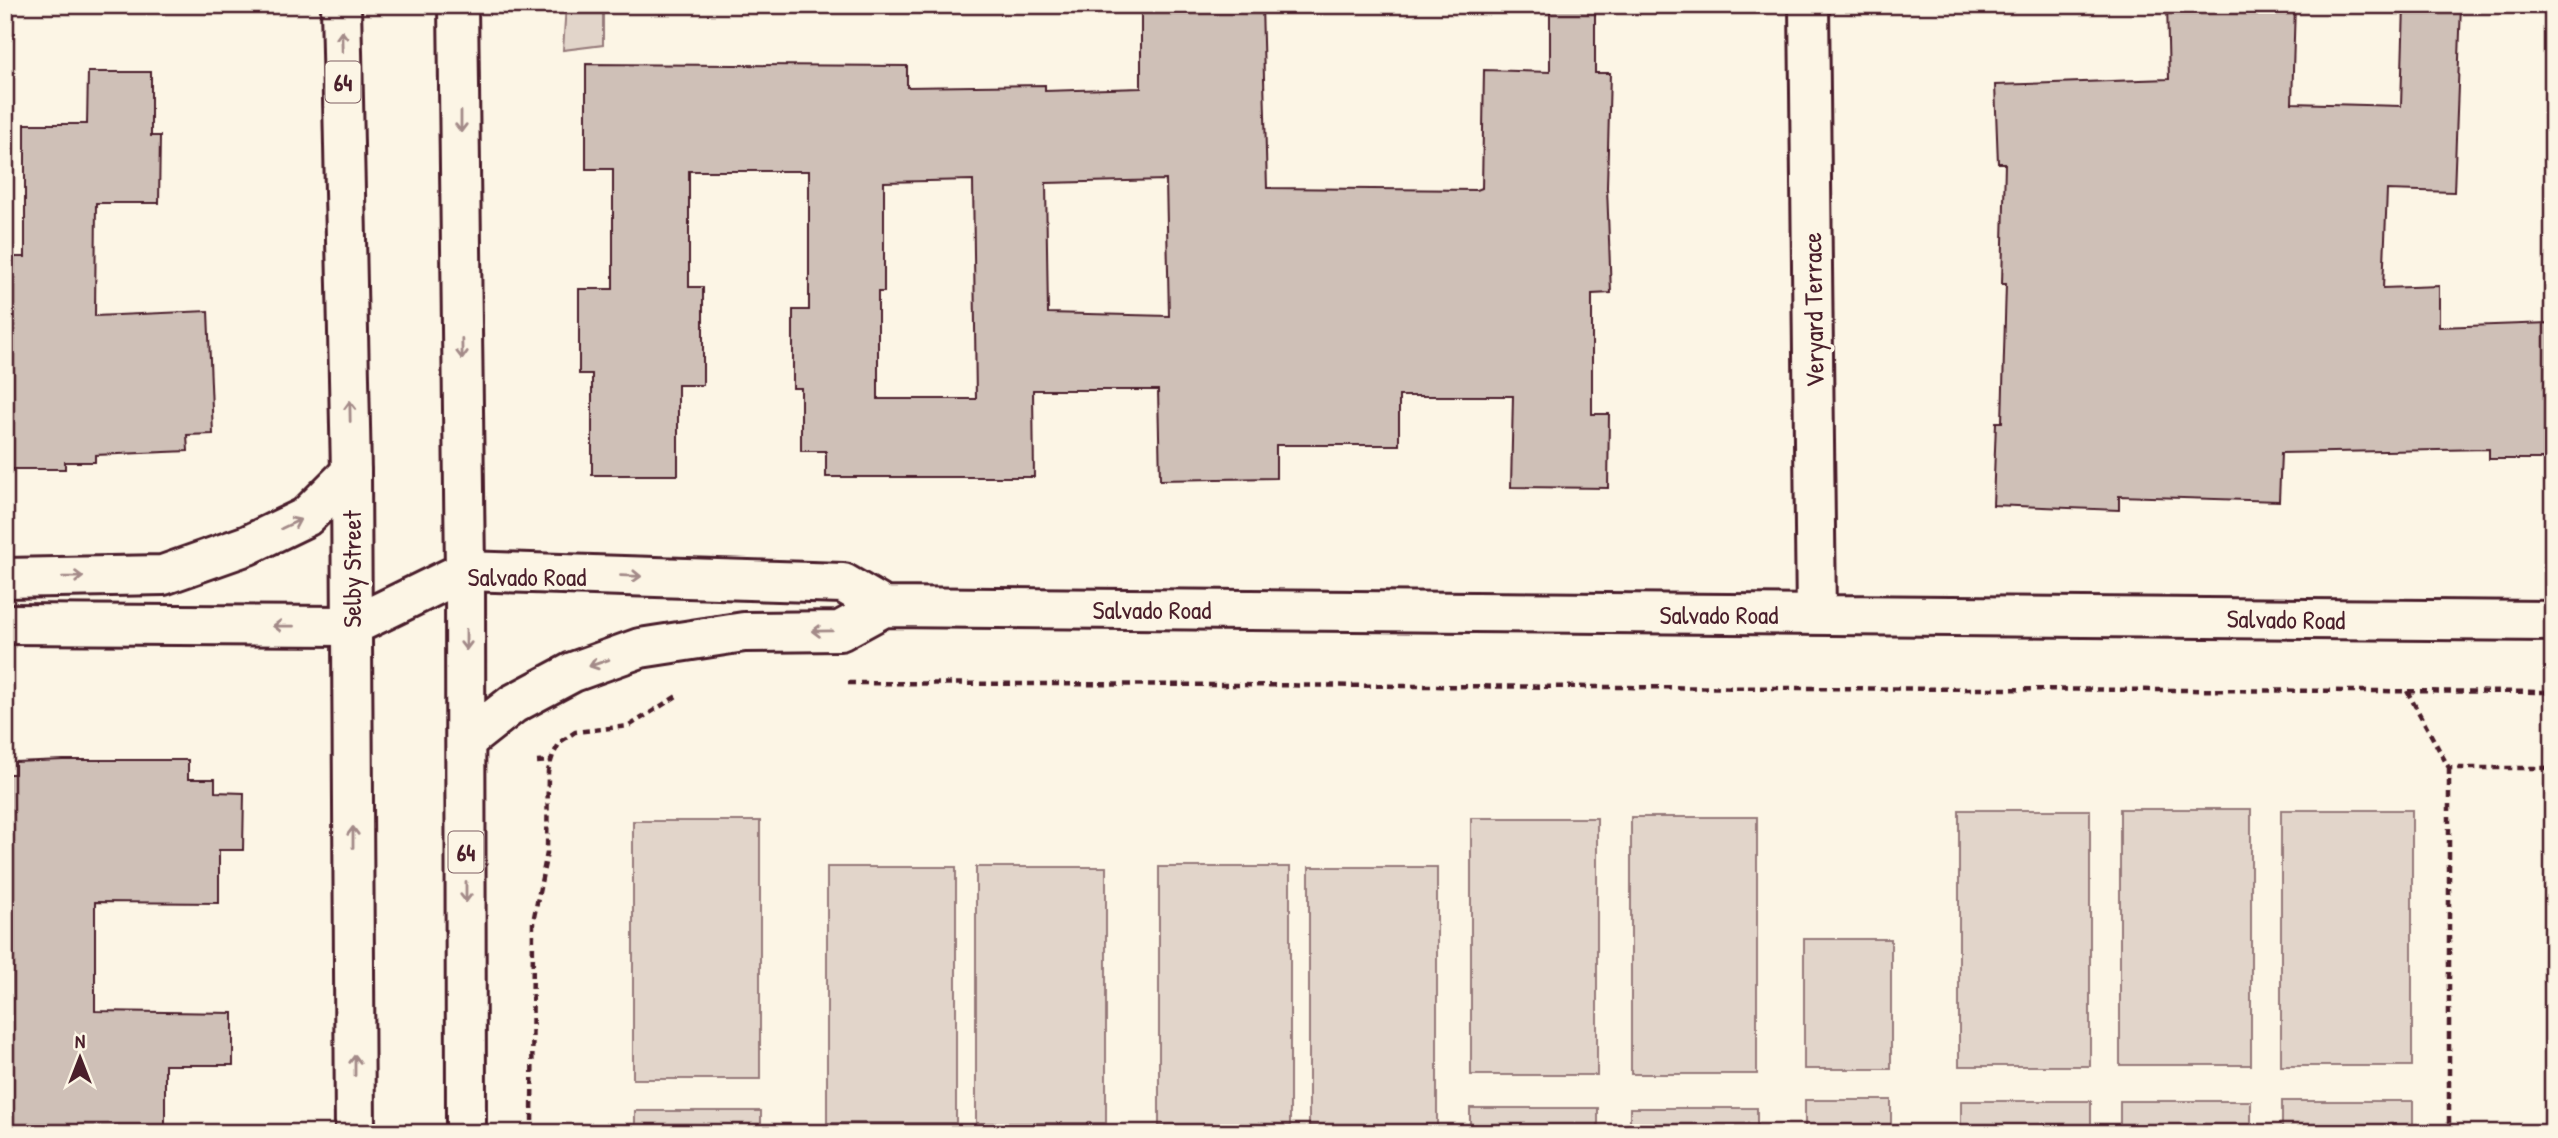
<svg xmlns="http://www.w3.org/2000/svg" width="2558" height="1138" font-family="'Patrick Hand',sans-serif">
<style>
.green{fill:#e2d5ca;stroke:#967a7a;stroke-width:2}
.building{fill:#cfc0b7;stroke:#4a1f2b;stroke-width:2;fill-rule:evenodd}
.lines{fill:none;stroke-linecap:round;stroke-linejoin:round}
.street-casing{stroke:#4a1f2b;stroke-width:44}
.primary-casing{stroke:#4a1f2b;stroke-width:44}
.path{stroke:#4a1f2b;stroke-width:4.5;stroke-dasharray:7 5;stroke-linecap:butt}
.street{stroke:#fcf5e5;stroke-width:38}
.primary{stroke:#fcf5e5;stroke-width:38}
.oneway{stroke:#a38a88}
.labels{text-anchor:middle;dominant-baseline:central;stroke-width:7;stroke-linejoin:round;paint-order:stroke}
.shield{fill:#fcf5e5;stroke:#7f5f63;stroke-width:2}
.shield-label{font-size:24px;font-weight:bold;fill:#4a1f2b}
.street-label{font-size:26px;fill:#4a1f2b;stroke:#fcf5e5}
</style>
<rect width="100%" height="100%" fill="#fcf5e5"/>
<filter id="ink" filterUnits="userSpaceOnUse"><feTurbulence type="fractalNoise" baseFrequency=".0143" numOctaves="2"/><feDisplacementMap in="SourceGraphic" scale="14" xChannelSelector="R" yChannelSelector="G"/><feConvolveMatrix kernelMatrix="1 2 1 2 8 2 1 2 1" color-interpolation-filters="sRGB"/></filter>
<g filter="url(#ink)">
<!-- green -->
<path class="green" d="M 566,5 L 603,5 L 603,45 L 563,50 Z
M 2120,809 L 2251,809 L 2251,1065 L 2120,1065 Z
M 1959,810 L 2090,810 L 2090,1066 L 1959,1066 Z
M 2281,810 L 2412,810 L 2412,1066 L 2281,1066 Z
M 1631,817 L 1757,817 L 1757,1074 L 1631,1074 Z
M 1471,818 L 1597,818 L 1597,1075 L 1471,1075 Z
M 633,821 L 760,821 L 760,1079 L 633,1079 Z
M 827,867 L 956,867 L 956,1123 L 827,1123 Z
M 976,867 L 1106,867 L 1106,1123 L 976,1123 Z
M 1159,867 L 1290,867 L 1290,1126 L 1159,1126 Z
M 1309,867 L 1437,867 L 1437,1126 L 1309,1126 Z
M 1804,939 L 1891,939 L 1891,1069 L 1804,1069 Z
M 1805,1100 L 1891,1100 L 1891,1133 L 1805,1133 Z
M 1961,1101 L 2091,1101 L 2091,1133 L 1961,1133 Z
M 2120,1101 L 2251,1101 L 2251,1133 L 2120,1133 Z
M 2282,1101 L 2413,1101 L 2413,1133 L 2282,1133 Z
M 1470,1108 L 1598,1108 L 1598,1133 L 1470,1133 Z
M 1630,1108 L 1757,1108 L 1757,1133 L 1630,1133 Z
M 635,1111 L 761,1111 L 761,1133 L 635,1133 Z"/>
<!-- building -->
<path class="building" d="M 1141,5 L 1262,5 L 1267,188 L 1477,190 L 1482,188 L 1484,70 L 1550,72 L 1550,5 L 1595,5 L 1595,73 L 1610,73 L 1607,187 L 1611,293 L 1592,294 L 1592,414 L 1609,414 L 1608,488 L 1511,487 L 1513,396 L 1399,396 L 1399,445 L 1276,445 L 1276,478 L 1160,480 L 1158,390 L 1033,390 L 1034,477 L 826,477 L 826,451 L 801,451 L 801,388 L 793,388 L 793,310 L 809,310 L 809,171 L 689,171 L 689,287 L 703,287 L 703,385 L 678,385 L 678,475 L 592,475 L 592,374 L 579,374 L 579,289 L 613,289 L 613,169 L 586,169 L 586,64 L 907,66 L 907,87 L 1045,85 L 1045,91 L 1141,88 ZM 973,180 L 976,399 L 878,399 L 878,292 L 884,292 L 884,182 ZM 1166,180 L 1169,316 L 1048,313 L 1046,183 Z
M 2167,5 L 2295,5 L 2292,103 L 2401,106 L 2404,5 L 2461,5 L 2454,192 L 2387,190 L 2383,288 L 2439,286 L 2439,327 L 2553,323 L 2553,459 L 2489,459 L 2489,449 L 2281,453 L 2279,501 L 2119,496 L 2119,510 L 1993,505 L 1996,422 L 2002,422 L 2006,284 L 2002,284 L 2005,163 L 1998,163 L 1995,85 L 2169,79 Z
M 88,72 L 151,72 L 151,136 L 160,136 L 159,203 L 96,203 L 95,316 L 208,311 L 213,434 L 187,435 L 188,451 L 95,455 L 95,462 L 65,462 L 65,469 L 5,469 L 5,257 L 25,257 L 25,124 L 87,124 Z
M 63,760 L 188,760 L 188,779 L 215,779 L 215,792 L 244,793 L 243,850 L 219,850 L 219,903 L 95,902 L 95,1011 L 233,1013 L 233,1065 L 165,1065 L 165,1133 L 8,1133 L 12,914 L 5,914 L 5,774 L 15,774 L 15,762 Z"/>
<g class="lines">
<!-- street casing -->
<g class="street-casing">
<path id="street" d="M 1809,5 L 1816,615
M 5,578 L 163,575 L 248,545 L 306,517 L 351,472
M 5,624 L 352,626 L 465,571 L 843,583 L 884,607
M 466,741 L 513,704 L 573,672 L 640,648 L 744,632 L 840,631 L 884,607 L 2553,621"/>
</g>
<!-- primary casing -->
<g class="primary-casing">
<path id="primary" d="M 341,5 L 351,472 L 355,1133
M 458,5 L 465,571 L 466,1133"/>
</g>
<!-- path -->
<path class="path" d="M 848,683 L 2553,692
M 2407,691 L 2449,768 L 2553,768
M 537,762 L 552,761
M 2449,768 L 2449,1133
M 532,1133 L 533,922 L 547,853 L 548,771 L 553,755 L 560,742 L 575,732 L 629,726 L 680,694"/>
<!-- street -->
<use href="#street" class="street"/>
<!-- primary -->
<use href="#primary" class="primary"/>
</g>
<!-- one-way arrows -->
<defs><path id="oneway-shaft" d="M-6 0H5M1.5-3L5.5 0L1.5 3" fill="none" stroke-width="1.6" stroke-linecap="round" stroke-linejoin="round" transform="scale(1.75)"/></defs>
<g class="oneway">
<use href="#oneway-shaft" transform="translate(342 41) rotate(-91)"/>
<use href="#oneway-shaft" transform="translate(461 122) rotate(90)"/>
<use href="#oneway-shaft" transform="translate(462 349) rotate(89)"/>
<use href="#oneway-shaft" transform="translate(350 411) rotate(-91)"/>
<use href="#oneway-shaft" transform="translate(291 524) rotate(-25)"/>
<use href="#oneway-shaft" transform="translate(631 576) rotate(2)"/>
<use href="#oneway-shaft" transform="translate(73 577) rotate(-1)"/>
<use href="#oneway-shaft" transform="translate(283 626) rotate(-179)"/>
<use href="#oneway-shaft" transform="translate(822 631) rotate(179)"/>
<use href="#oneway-shaft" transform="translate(466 640) rotate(90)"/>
<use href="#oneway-shaft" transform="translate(599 663) rotate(161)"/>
<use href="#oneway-shaft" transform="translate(353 837) rotate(-90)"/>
<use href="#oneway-shaft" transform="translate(466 892) rotate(90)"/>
<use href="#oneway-shaft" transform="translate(355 1065) rotate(-90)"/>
</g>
</g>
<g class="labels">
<!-- shield labels -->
<g class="shield">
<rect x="325.5" y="61.5" width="35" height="41" rx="5"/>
<rect x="448.5" y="831.5" width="35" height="41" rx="5"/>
</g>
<g class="shield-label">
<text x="343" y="82">64</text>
<text x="466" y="852">64</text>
</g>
<!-- street labels -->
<g class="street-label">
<text transform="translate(1813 310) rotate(-91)">Veryard Terrace</text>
<text transform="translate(351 569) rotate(-90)">Selby Street</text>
<text x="527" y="576">Salvado Road</text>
<text x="1152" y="609">Salvado Road</text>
<text x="1719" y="614">Salvado Road</text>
<text transform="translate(2286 619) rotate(1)">Salvado Road</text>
</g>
</g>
<!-- margin -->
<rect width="2558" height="1138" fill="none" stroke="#fcf5e5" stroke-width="28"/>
<rect x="14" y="14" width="2530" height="1110" fill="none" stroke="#4a1f2b" stroke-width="2.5" filter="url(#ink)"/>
<!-- north arrow -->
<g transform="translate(80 1058)" stroke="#fcf5e5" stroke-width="5" paint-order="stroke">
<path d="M0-5L12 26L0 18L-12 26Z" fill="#4a1f2b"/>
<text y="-10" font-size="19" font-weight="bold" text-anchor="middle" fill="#4a1f2b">N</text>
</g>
</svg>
